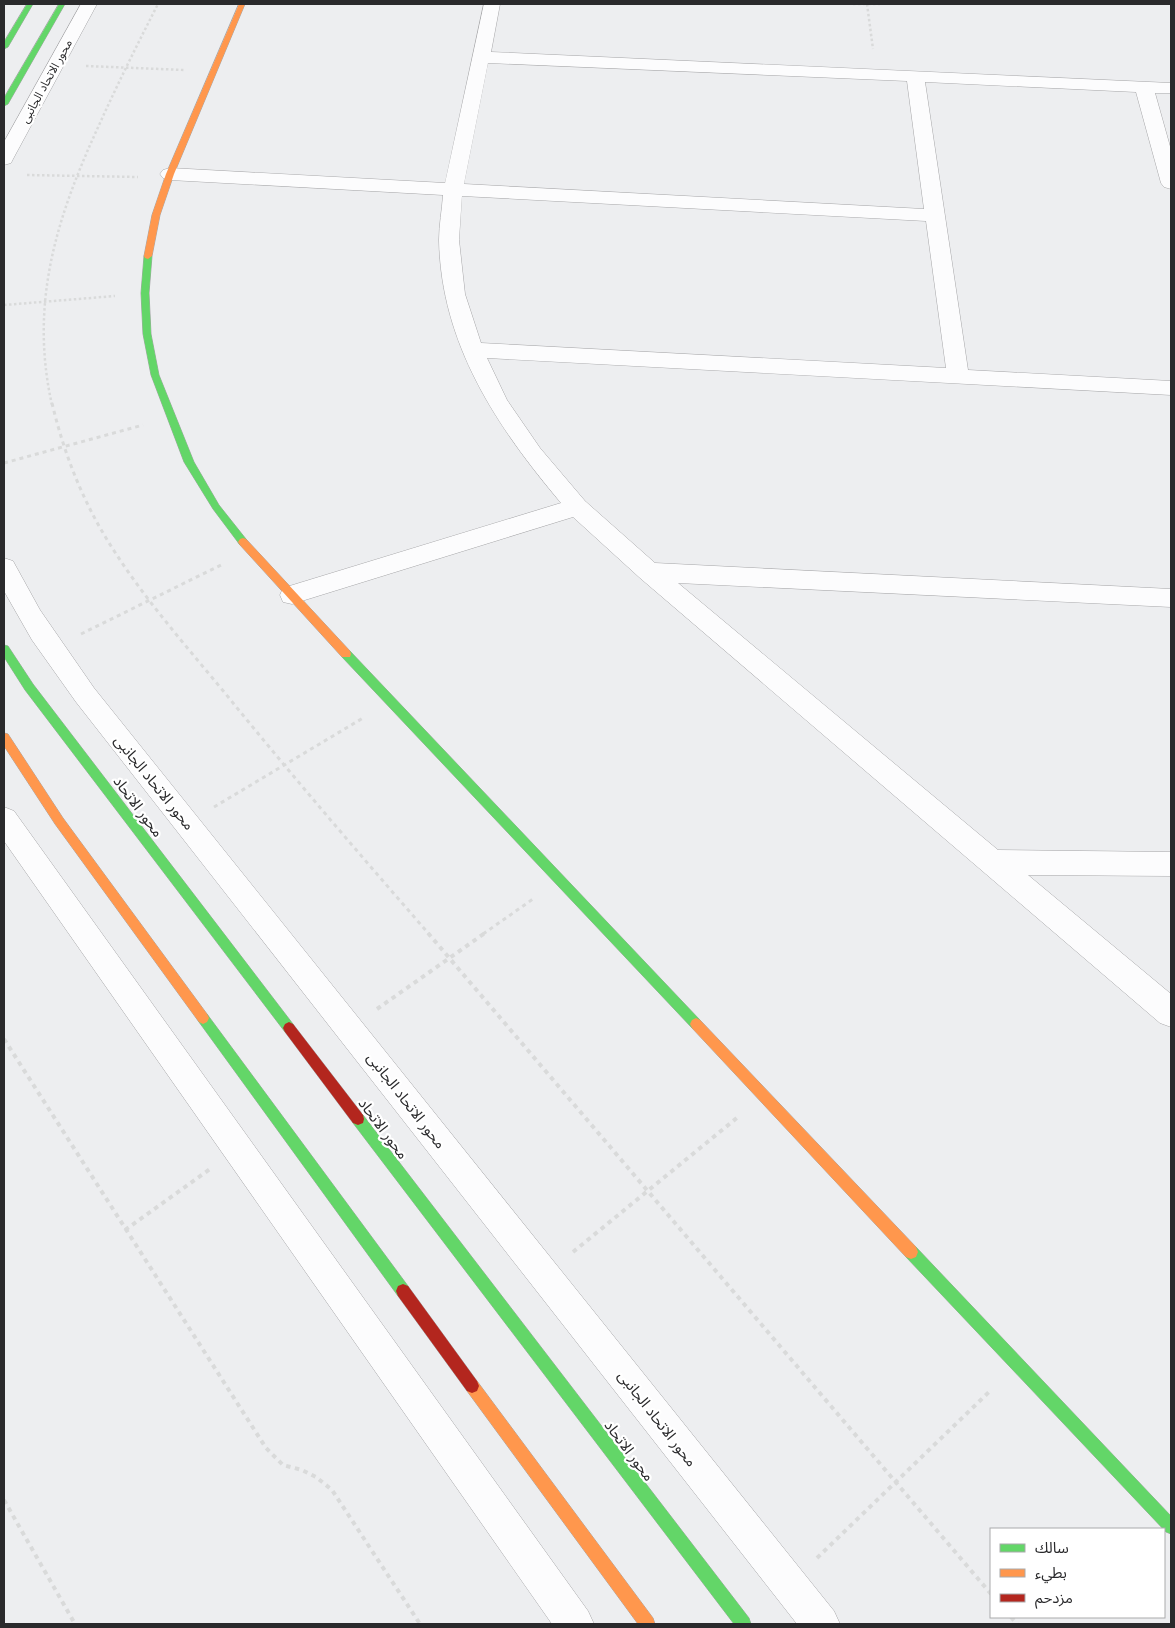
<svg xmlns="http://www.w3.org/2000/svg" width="1175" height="1628" font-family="'Golos Text','Noto Sans Arabic',sans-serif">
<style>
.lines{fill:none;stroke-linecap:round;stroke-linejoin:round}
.street-casing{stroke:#a6a6a8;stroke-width:1}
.fast-casing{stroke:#a6a6a8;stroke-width:1}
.slow-casing{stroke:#a6a6a8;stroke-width:1}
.jam-casing{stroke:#a6a6a8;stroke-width:1}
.path-far2{stroke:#d9dada;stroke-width:2.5;stroke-dasharray:2.5 2.5;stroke-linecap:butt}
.path-far1{stroke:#d9dada;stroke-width:3;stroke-dasharray:4 4;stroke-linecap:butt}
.path{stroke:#d9dada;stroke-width:4;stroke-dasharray:4.5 4.5;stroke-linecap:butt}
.street{fill:#fcfcfd;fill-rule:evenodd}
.fast{fill:#63d668;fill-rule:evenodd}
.slow{fill:#ff974d;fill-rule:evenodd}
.jam{fill:#b3261e;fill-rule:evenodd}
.labels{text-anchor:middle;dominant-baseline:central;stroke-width:4.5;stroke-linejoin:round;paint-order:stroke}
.far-street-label{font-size:12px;fill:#2a2a2c;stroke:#fff}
.street-label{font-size:15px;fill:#2a2a2c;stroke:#fff}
</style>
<rect width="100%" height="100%" fill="#edeef0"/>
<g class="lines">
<!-- street casing -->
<g class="street-casing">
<path id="street" d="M 81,4 L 97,4 L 13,159 L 11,163 L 4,165 L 4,142 Z
M 484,4 L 500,4 L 491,52 L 1171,83 L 1171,93 L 1155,93 L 1171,150 L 1171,189 L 1164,187 L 1161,183 L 1136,92 L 925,82 L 968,370 L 1171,381 L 1171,395 L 487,358 L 507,400 L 540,448 L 585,501 L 655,563 L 1171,589 L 1171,607 L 678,583 L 998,850 L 1171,852 L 1171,876 L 1028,875 L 1171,994 L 1171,1027 L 1160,1023 L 640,578 L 573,517 L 292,604 L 283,602 L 280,595 L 283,588 L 561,503 C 497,427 441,344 439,240 C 439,225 442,210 443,195 L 170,180 L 163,178 L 160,174 L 163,170 L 170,168 L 445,183 ZM 488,63 L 907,81 L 924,209 L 464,184 ZM 462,196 L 926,221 L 946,368 L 481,343 L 465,294 L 459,240 Z
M 4,558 L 13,561 L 40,610 L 94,688 L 834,1611 L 840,1624 L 797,1624 L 76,702 L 32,640 L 4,591 Z
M 4,807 L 14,811 L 588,1611 L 594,1624 L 552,1624 L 4,841 Z"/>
</g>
<!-- fast casing -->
<g class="fast-casing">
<path id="fast" d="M 27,4 L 33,4 L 8,47 L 4,49 L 4,42 Z
M 59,4 L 65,4 L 8,104 L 4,106 L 4,98 Z
M 148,253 L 152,256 L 149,293 L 151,334 L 159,375 L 194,462 L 219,505 L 246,539 L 248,542 L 246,545 L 240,545 L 213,509 L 184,462 L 151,375 L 143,334 L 141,293 L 144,256 Z
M 4,645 L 8,646 L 33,684 L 293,1024 L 295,1028 L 293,1032 L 289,1034 L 285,1032 L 25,690 L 4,657 Z
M 346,650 L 350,651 L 700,1020 L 702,1024 L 700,1028 L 696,1030 L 692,1028 L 342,657 L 341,654 Z
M 203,1012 L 207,1014 L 408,1286 L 410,1291 L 408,1296 L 403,1298 L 398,1296 L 199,1022 L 197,1018 L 199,1014 Z
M 358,1113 L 363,1115 L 749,1618 L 751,1624 L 734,1624 L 353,1123 L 352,1119 L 353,1115 Z
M 911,1245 L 916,1247 L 1171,1516 L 1171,1534 L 1166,1532 L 906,1257 L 904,1252 L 906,1247 Z"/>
</g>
<!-- slow casing -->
<g class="slow-casing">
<path id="slow" d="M 239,4 L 245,4 L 174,174 L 160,215 L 152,256 L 148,259 L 145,258 L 144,256 L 152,215 L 166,174 Z
M 243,538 L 246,539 L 350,651 L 351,654 L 350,657 L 342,657 L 240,545 L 238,542 L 240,539 Z
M 4,733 L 8,734 L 63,818 L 207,1014 L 209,1018 L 207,1022 L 203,1024 L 199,1022 L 55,824 L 4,746 Z
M 696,1018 L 700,1020 L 916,1247 L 918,1252 L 916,1257 L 911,1259 L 906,1257 L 692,1028 L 690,1024 L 692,1020 Z
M 472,1379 L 477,1381 L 653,1618 L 655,1624 L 638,1624 L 467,1391 L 465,1386 L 467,1381 Z"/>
</g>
<!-- jam casing -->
<g class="jam-casing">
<path id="jam" d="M 289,1022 L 293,1024 L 363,1115 L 364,1119 L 363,1123 L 358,1125 L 353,1123 L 285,1032 L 283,1028 L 285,1024 Z
M 403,1284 L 408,1286 L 477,1381 L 479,1386 L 477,1391 L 472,1393 L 467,1391 L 398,1296 L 396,1291 L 398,1286 Z"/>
</g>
<!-- path-far2 -->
<path class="path-far2" d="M 853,4 L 880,4
M 867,4 L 873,49
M 86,66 L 184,70
M 27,175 L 138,177
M 4,305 L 115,296
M 52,405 C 29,302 57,216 100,123 C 118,83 138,43 158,4"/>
<!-- path-far1 -->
<path class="path-far1" d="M 52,403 C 64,454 83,502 111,546 C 145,600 188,648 229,698 C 294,778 361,856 429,934
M 4,463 L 143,425
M 81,634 L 221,565
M 214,807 L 363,718
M 483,934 L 533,899"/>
<!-- path -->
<path class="path" d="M 428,933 L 991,1594
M 377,1009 L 485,933
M 4,1039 L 266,1448 L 283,1465 L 302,1470 L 316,1477 L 332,1490 L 420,1624
M 125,1230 L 210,1169
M 573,1252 L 738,1117
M 4,1500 L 75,1624
M 817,1558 L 991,1390
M 1011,1617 L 1017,1624"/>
<!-- street -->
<use href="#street" class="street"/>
<!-- fast -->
<use href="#fast" class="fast"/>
<!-- slow -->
<use href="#slow" class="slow"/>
<!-- jam -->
<use href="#jam" class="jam"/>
</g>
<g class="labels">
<!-- far-street labels -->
<g class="far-street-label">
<text transform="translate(46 81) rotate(-61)">محور الاتحاد الجانبى</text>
</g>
<!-- street labels -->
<g class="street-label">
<text transform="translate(155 782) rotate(51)">محور الاتحاد الجانبى</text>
<text transform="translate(139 806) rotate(53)">محور الاتحاد</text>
<text transform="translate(407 1100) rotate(52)">محور الاتحاد الجانبى</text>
<text transform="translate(384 1128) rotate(53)">محور الاتحاد</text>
<text transform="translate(658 1418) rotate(52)">محور الاتحاد الجانبى</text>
<text transform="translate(630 1450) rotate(53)">محور الاتحاد</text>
</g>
</g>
<!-- border -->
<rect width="1175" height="1628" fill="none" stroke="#2a2a2c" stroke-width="10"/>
<!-- legend -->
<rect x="990" y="1528" width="175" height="90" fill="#ffffff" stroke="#aaaaab"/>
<rect x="1000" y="1544" width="25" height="8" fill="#63d668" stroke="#aaaaab"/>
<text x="1035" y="1553" font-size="15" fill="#2a2a2c">سالك</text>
<rect x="1000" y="1569" width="25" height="8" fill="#ff974d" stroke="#aaaaab"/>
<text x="1035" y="1578" font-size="15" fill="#2a2a2c">بطيء</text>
<rect x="1000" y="1594" width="25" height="8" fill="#b3261e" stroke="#aaaaab"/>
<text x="1035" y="1603" font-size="15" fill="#2a2a2c">مزدحم</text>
</svg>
